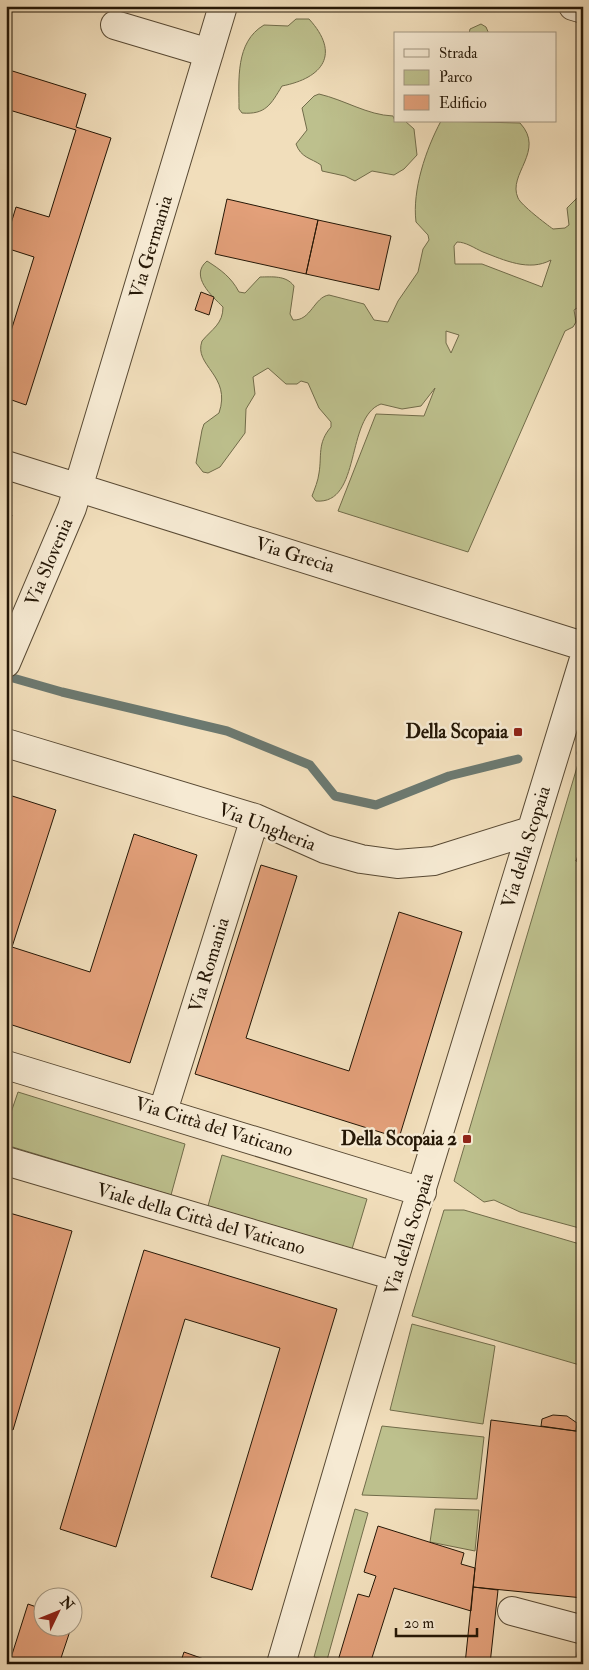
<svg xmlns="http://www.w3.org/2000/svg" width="589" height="1670" font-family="'IM FELL Double Pica',serif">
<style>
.green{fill:#bdc08d;stroke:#716c4a;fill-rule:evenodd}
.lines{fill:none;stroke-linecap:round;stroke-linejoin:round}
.stream{stroke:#6c7970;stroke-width:9}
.building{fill:#e3a07a;stroke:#251706}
.minor-casing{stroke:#584933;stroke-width:30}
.minor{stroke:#f6ead3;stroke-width:28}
.poi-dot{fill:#8f2418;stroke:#f6ead3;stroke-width:2}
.labels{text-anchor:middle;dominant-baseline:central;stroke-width:5;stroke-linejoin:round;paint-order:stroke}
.street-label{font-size:19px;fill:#251706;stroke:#f6ead3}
.poi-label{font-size:19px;font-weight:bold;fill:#251706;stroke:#f6ead3;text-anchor:end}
</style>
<rect width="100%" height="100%" fill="#f1debb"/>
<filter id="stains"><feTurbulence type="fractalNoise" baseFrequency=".004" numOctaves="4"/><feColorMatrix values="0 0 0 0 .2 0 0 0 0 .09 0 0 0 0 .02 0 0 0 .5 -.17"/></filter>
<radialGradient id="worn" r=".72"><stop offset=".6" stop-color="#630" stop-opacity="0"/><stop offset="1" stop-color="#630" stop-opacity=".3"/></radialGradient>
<!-- green -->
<path class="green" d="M 296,19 L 309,19 C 341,54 323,78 282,86 C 271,104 266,115 242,113 L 239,109 C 239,80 235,42 264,25 L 288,26 Z
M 481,24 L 486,27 L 489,34 L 469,34 L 470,29 Z
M 319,94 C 345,100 367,115 393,116 L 395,121 L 405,121 L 414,129 L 417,155 L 404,169 L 394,175 L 372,171 L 355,181 L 345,176 L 322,171 L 321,165 C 311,158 301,158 296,144 L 307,130 L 302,108 L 314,96 Z
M 441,121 L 520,123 C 546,151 507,174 518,198 C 521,205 546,224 553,229 L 565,228 L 569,225 L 567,208 L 579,196 L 583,196 L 583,304 L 574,310 L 576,322 L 573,327 L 565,331 L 468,552 L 338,511 L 376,414 L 424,416 L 435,388 L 421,406 L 402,409 L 381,404 C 345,417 362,505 316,501 L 312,496 C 315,488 318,481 319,473 C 322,456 317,443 331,427 L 331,422 L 319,408 L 308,383 L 301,381 L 297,384 L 286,384 L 268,368 L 253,377 L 255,394 L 246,409 L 245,433 L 220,467 L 208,473 L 203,472 L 196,463 L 202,430 L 204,424 L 219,413 C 232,375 193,366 202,341 C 212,329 223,324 223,307 C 212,296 189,276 207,261 C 221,270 231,277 239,292 L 245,293 L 260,277 C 272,277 286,275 294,286 L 290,314 L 293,320 C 311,321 314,297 329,295 L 364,304 L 374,320 L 388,322 L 398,301 L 418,272 L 423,249 L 429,240 L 428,235 L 416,222 C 412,190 426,149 441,121 ZM 457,242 C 466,242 474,248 483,252 C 504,260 529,272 551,260 L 542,287 L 482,264 L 455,264 L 454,246 ZM 446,331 L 459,335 L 451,353 L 446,343 Z
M 583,747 L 583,1229 L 520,1212 L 494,1200 L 484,1202 L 454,1181 Z
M 18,1092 L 185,1144 L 171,1195 L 6,1145 L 6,1127 Z
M 222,1155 L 367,1199 L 352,1249 L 208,1206 Z
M 444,1210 L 464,1210 L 583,1245 L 583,1308 L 580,1325 L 583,1325 L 583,1366 L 412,1316 Z
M 412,1324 L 495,1346 L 483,1424 L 390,1410 Z
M 382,1426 L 484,1437 L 477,1499 L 362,1495 Z
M 355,1509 L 368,1513 L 327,1660 L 314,1657 Z
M 435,1509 L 479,1510 L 475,1551 L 430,1542 Z"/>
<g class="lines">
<!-- stream -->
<path class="stream" d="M 6,676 L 62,692 L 227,731 L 310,765 L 335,796 L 376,805 L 449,776 L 518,759
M 581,753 L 583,753"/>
</g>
<!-- building -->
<path class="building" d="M 6,69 L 86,94 L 76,127 L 111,138 L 26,405 L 6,398 L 6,347 L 34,257 L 6,248 L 6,240 L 16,207 L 49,217 L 76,130 L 6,109 Z
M 227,199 L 318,220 L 306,274 L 215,254 Z
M 318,220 L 391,236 L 379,290 L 306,274 Z
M 201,292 L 214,297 L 209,315 L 195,310 Z
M 6,513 L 12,515 L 6,535 Z
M 6,794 L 56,810 L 12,947 L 90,972 L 134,834 L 197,855 L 130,1063 L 6,1023 Z
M 582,844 L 583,845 L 583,864 L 576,861 Z
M 261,865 L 297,876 L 246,1038 L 349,1071 L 399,912 L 462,932 L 399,1138 L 195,1074 Z
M 6,1212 L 72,1231 L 13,1430 L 6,1428 L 6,1266 L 8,1259 L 6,1259 Z
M 144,1250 L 337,1309 L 252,1590 L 211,1577 L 280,1348 L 185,1319 L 116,1547 L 60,1529 Z
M 553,1415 L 567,1416 L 577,1423 L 576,1431 L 541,1426 L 542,1419 Z
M 491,1420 L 583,1432 L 583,1598 L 473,1587 Z
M 378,1526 L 464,1553 L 461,1564 L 475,1568 L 471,1611 L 394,1588 L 370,1664 L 337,1664 L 358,1594 L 369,1597 L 376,1576 L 364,1572 Z
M 473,1587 L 498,1590 L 490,1664 L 465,1664 Z
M 28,1604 L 42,1609 L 42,1628 L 71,1628 L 59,1664 L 9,1664 Z
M 579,1638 L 583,1639 L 583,1664 L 576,1664 Z
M 184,1652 L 218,1664 L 180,1664 Z"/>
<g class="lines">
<!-- minor casing -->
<g class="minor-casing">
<path id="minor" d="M 573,6 L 583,9
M 115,25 L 209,53
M 6,465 L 583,646
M 6,663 L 72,508 L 223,6
M 6,743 L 255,818 L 325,849 L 361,859 L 397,864 L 434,861 L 530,831
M 6,1065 L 422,1192
M 163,1111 L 255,818
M 6,1161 L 395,1276
M 512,1611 L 580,1629
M 281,1664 L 395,1276 L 583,662"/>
</g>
<!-- minor -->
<use href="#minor" class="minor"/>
</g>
<!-- markers -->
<g class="poi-dot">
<rect x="513" y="727" width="10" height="10" rx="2.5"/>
<rect x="462" y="1134" width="10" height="10" rx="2.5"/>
</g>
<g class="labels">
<!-- street labels -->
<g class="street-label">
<text transform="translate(151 247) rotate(-73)">Via Germania</text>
<text transform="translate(295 555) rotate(17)">Via Grecia</text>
<text transform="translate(49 562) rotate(-67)">Via Slovenia</text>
<text transform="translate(267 827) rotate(21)">Via Ungheria</text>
<text transform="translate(526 847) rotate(-73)">Via della Scopaia</text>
<text transform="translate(209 965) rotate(-73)">Via Romania</text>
<text transform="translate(214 1127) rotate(17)">Via Città del Vaticano</text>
<text transform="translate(201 1219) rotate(16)">Viale della Città del Vaticano</text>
<text transform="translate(409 1234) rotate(-73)">Via della Scopaia</text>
</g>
<!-- poi labels -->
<g class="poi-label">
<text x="508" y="732">Della Scopaia</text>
<text x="457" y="1139">Della Scopaia 2</text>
</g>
</g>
<!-- margin -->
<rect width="589" height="1670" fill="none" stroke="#f1debb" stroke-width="25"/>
<rect x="8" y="8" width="574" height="1655" fill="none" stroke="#251706" stroke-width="2.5"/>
<rect x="12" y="12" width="564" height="1645" fill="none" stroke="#251706"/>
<!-- legend -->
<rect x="394" y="32" width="162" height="90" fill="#f6ead3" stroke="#a29681"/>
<rect x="404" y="49" width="25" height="8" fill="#f6ead3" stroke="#a29681"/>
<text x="439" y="58" font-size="15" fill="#251706">Strada</text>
<rect x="404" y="70" width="25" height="15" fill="#bdc08d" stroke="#a29681"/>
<text x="439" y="82" font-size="15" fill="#251706">Parco</text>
<rect x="404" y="95" width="25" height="15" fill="#e3a07a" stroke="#a29681"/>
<text x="439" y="108" font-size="15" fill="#251706">Edificio</text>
<!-- north arrow -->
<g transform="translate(58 1612) rotate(47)"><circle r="24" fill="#f6ead3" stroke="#a29681"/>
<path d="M0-4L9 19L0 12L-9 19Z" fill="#8f2418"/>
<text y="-8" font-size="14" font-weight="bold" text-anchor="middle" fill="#251706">N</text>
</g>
<!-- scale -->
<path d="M396 1628v8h81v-8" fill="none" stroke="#251706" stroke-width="2.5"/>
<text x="404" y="1628" font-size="15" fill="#251706" stroke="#f6ead3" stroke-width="4" paint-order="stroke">20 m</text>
<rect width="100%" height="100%" filter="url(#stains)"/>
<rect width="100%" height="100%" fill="url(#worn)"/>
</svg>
